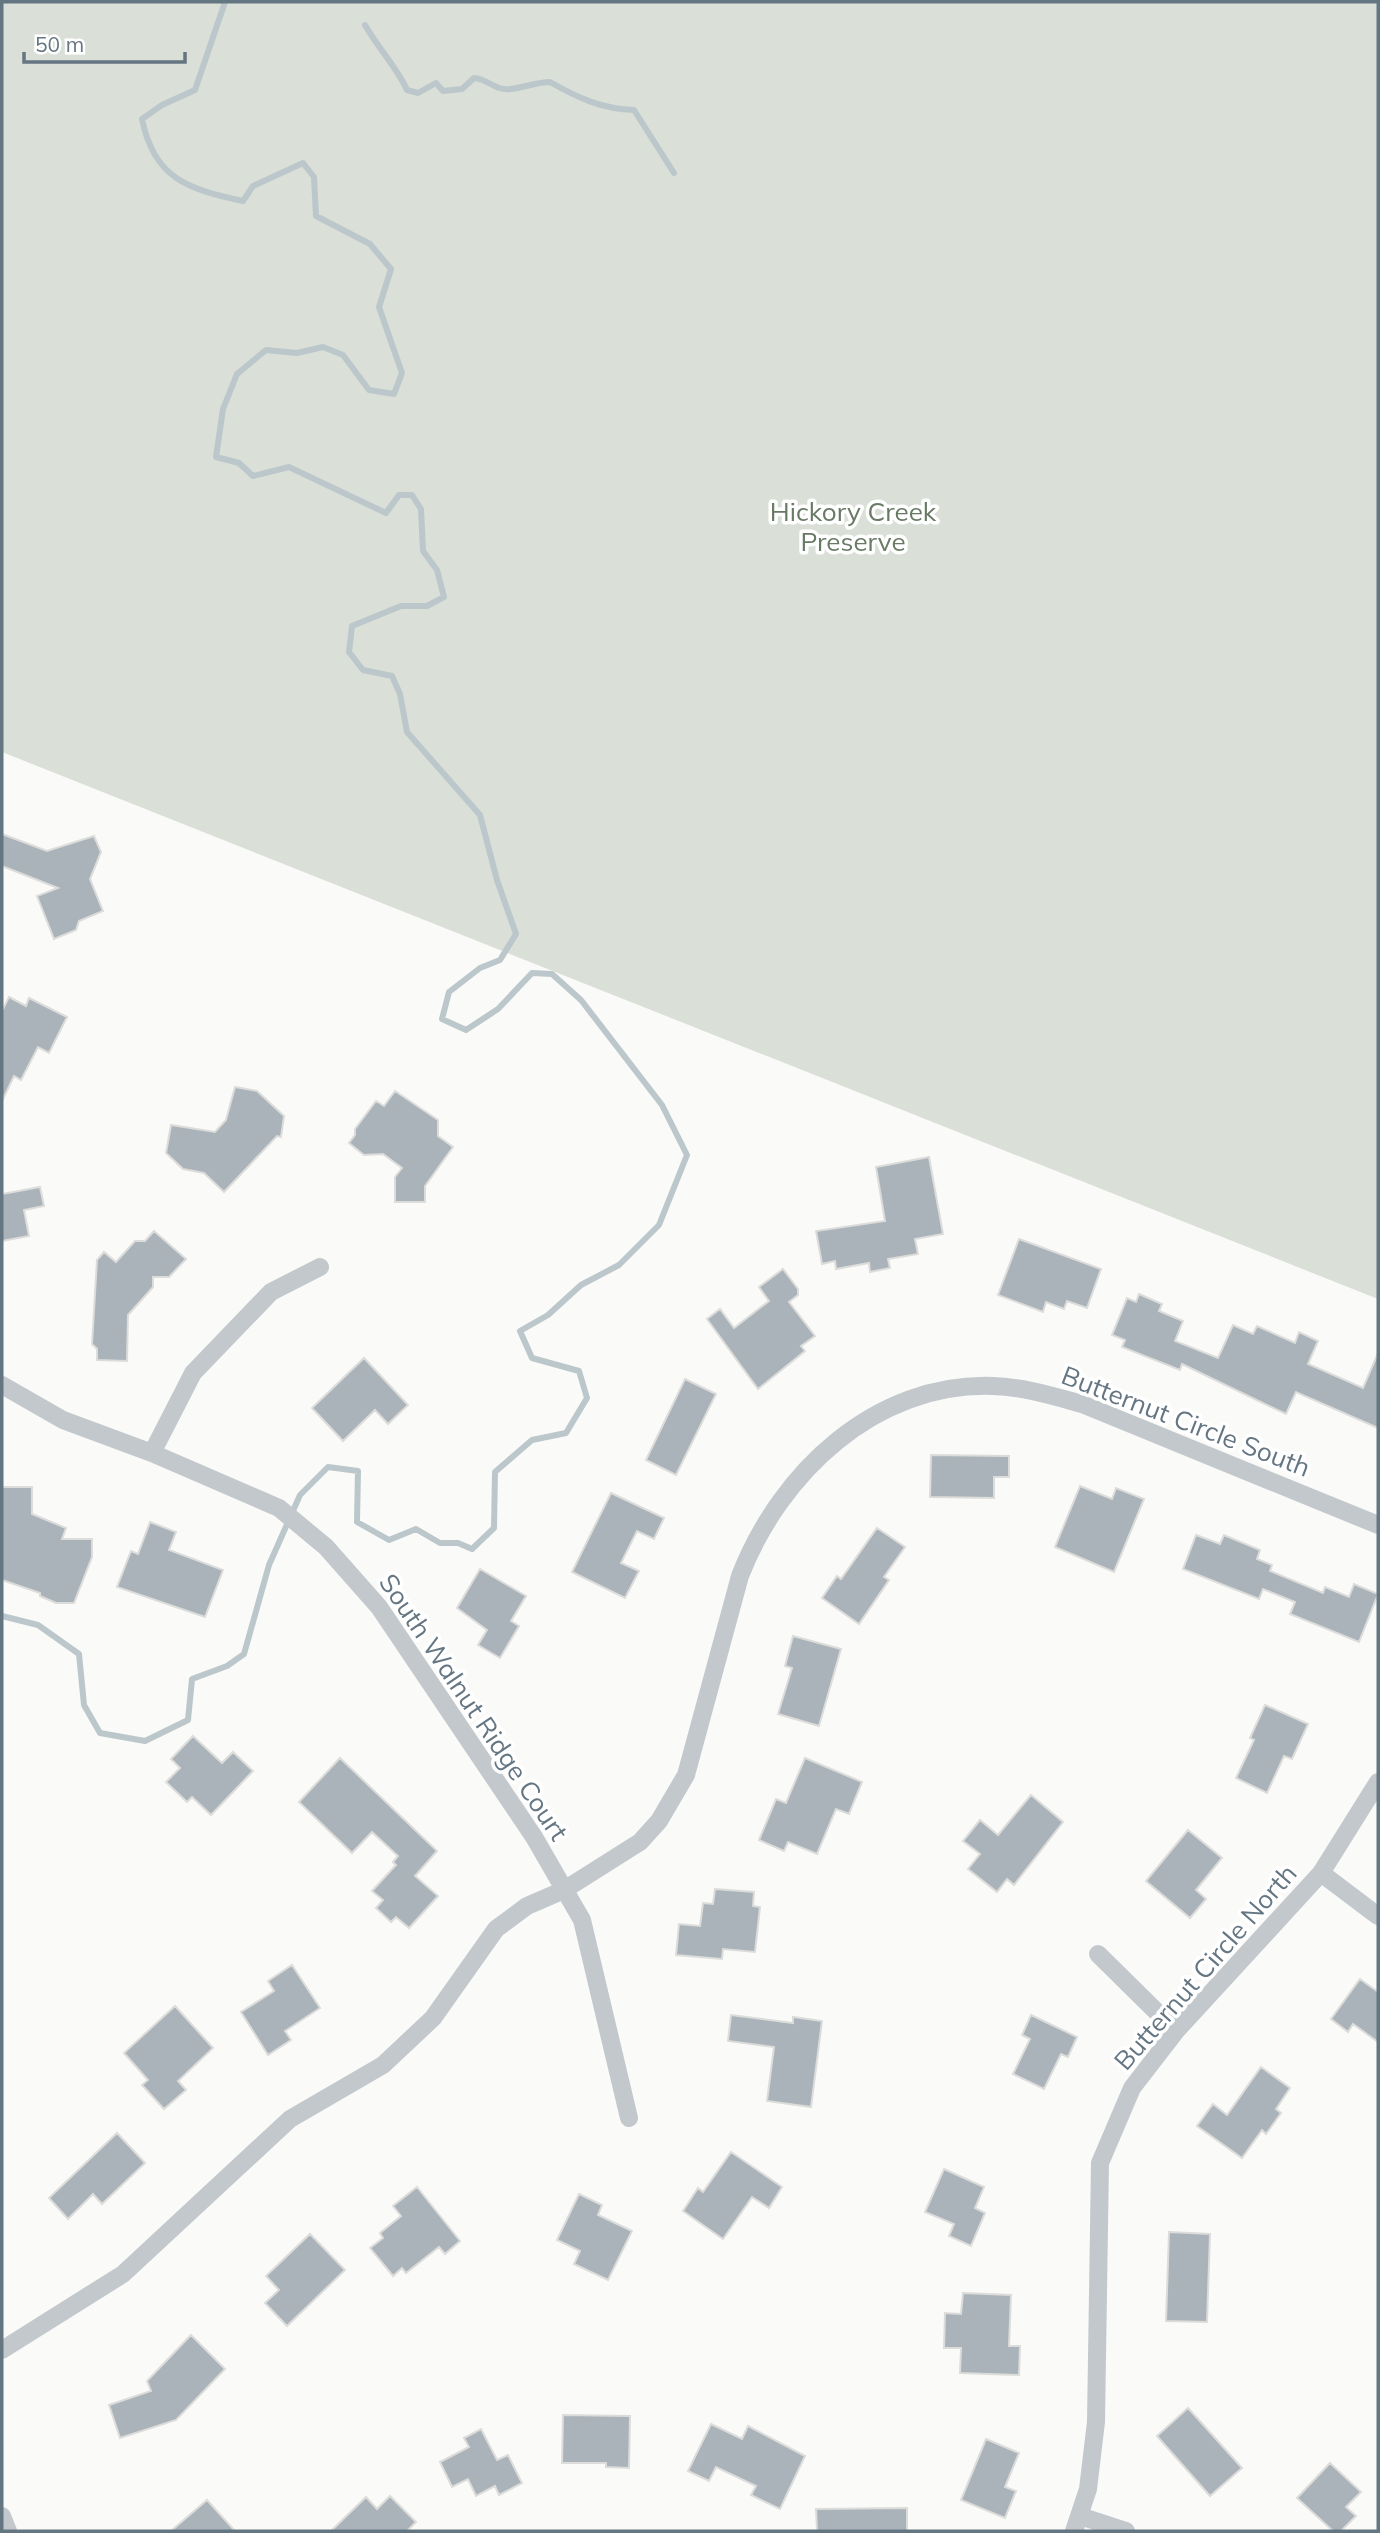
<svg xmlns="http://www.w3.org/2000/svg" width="1380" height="2533" font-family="Mulish,sans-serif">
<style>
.green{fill:#dadfd7}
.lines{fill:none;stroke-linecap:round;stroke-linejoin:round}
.stream{stroke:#bbc7cb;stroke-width:6}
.building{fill:#aab3b9;stroke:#dcdcda;stroke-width:2}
.minor{stroke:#c3c8cc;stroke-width:18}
.labels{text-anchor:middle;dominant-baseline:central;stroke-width:7;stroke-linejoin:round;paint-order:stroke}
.park-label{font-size:26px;fill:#687a64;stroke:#fff}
.street-label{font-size:26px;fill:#657683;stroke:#fff}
</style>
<rect width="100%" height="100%" fill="#fafaf8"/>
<!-- green -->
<path class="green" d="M 2,2 L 1378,2 L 1378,1299 L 2,752 Z"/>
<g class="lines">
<!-- stream -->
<path class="stream" d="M 365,25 C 378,48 396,66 407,90 L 418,93 L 436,83 L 443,91 L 462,89 L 474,78 C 488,79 496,91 510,89 C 524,88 536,82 550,82 C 578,98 602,109 634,110 L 674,173
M 2,1616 L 38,1625 L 79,1654 L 84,1705 L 100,1733 L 145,1741 L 188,1720 L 192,1679 L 227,1666 L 244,1654 L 269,1565 L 300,1495 L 328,1467 L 358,1471 L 357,1522 L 389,1540 L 416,1529 L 440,1543 L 458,1543 L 472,1549 L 494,1528 L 495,1472 L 532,1440 L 566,1433 L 587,1398 L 579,1371 L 532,1358 L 520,1331 L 548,1315 L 581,1285 L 619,1265 L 659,1225 L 687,1155 L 662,1105 L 581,1000 L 552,974 L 532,973 L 498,1009 L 466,1030 L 442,1019 L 449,992 L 480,968 L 500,960 L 516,934 L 497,880 L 480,815 L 407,732 L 400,694 L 392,676 L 363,670 L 349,652 L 352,626 L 401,606 L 427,606 L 444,597 L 437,570 L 423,551 L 421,509 L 412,495 L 399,495 L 386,513 L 289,467 L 253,476 L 239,463 L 216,457 L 223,409 L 237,374 L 266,350 L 297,353 L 323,347 L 343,355 L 369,390 L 394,394 L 402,373 L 379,307 L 391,269 L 370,244 L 316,216 L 314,177 L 303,163 L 253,186 L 243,201 C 188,189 154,179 142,119 L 162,105 L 195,90 L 225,2"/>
</g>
<!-- building -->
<path class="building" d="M 2,834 L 47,851 L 94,836 L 101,852 L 90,879 L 103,911 L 79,921 L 76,930 L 54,939 L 37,896 L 58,888 L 2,866 Z
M 9,997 L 26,1006 L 29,998 L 67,1017 L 49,1053 L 38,1047 L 21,1080 L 14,1076 L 2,1101 L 2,1011 Z
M 235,1087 L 257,1091 L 284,1116 L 281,1137 L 277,1136 L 224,1192 L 204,1173 L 183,1169 L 166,1153 L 171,1125 L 215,1132 L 226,1120 Z
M 395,1091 L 438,1120 L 438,1136 L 453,1147 L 425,1186 L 425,1202 L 395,1202 L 395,1177 L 402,1168 L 383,1154 L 364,1155 L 349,1143 L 355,1135 L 355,1129 L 376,1101 L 384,1106 Z
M 929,1157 L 943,1234 L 915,1239 L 918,1254 L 888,1259 L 890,1268 L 870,1272 L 869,1263 L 836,1269 L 835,1261 L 822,1264 L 816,1231 L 885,1221 L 876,1167 Z
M 40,1187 L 44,1206 L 24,1210 L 29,1236 L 2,1241 L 2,1194 Z
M 154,1231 L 186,1259 L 169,1277 L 153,1277 L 153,1287 L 128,1315 L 127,1361 L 97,1360 L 97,1349 L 92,1344 L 97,1260 L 104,1252 L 116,1262 L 135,1241 L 145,1241 Z
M 1019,1239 L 1101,1269 L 1087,1308 L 1067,1301 L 1064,1309 L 1046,1302 L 1043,1312 L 998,1295 Z
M 783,1269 L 798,1289 L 798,1295 L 789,1302 L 815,1336 L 801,1346 L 805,1351 L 758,1389 L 707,1319 L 720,1309 L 734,1328 L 769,1301 L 759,1287 Z
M 1139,1294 L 1162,1304 L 1159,1311 L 1183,1321 L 1175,1341 L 1218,1358 L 1233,1325 L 1253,1334 L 1257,1326 L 1295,1343 L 1299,1332 L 1318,1341 L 1308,1364 L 1363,1388 L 1378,1353 L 1378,1428 L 1296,1392 L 1286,1414 L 1182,1364 L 1180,1370 L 1122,1347 L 1125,1340 L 1112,1335 L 1127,1298 L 1136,1302 Z
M 364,1358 L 408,1405 L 388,1424 L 375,1410 L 343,1441 L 312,1408 Z
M 685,1379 L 716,1394 L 676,1475 L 646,1460 Z
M 931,1455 L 1009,1456 L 1009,1477 L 994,1477 L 994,1498 L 930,1497 Z
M 1080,1486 L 1112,1499 L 1116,1488 L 1144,1499 L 1114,1572 L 1055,1547 Z
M 2,1487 L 32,1487 L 32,1514 L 66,1528 L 62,1539 L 92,1539 L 92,1557 L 74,1603 L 56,1603 L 40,1596 L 40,1593 L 2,1580 Z
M 611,1493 L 664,1518 L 654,1539 L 637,1531 L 621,1563 L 639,1571 L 625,1598 L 572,1572 Z
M 150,1522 L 176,1532 L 169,1550 L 223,1570 L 205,1617 L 117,1587 L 131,1551 L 138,1554 Z
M 877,1528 L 905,1547 L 884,1577 L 889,1580 L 859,1624 L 822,1598 L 837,1576 L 841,1579 Z
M 1196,1535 L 1220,1544 L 1224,1535 L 1260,1550 L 1257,1559 L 1272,1565 L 1270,1571 L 1323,1593 L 1325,1587 L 1349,1597 L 1354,1584 L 1378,1594 L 1359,1642 L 1290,1614 L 1295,1602 L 1263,1589 L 1259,1599 L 1183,1569 Z
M 480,1569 L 526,1596 L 511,1621 L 519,1626 L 500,1658 L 478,1645 L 487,1630 L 457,1608 Z
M 793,1636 L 841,1649 L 819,1726 L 778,1714 L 792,1668 L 785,1666 Z
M 1265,1705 L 1308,1724 L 1292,1759 L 1284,1756 L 1267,1793 L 1236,1778 L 1254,1740 L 1250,1738 Z
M 193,1736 L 222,1763 L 233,1752 L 253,1771 L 211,1815 L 192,1797 L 187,1802 L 166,1782 L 180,1768 L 171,1759 Z
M 340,1758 L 437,1851 L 415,1876 L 438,1896 L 409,1928 L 396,1917 L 391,1922 L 376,1908 L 383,1900 L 372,1891 L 396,1865 L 393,1862 L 398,1856 L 372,1832 L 352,1853 L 299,1802 Z
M 805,1758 L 862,1782 L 849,1814 L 836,1809 L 817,1854 L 788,1842 L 784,1851 L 759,1840 L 776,1799 L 786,1803 Z
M 1031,1795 L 1063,1822 L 1014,1885 L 1007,1879 L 997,1892 L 968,1869 L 980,1854 L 963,1841 L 980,1820 L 998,1835 Z
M 1188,1830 L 1222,1858 L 1196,1890 L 1206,1899 L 1190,1918 L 1146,1881 Z
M 715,1889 L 754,1892 L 753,1906 L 760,1907 L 755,1952 L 723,1949 L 722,1959 L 676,1955 L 679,1924 L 700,1926 L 703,1903 L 713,1904 Z
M 292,1965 L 320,2008 L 285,2031 L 291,2040 L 268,2055 L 241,2012 L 274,1991 L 268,1981 Z
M 1360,1979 L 1378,1992 L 1378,2042 L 1353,2024 L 1348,2032 L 1331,2019 Z
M 175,2006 L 213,2048 L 178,2081 L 186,2090 L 164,2109 L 142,2085 L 148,2080 L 124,2053 Z
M 731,2015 L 793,2023 L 793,2017 L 822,2021 L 811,2107 L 767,2101 L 774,2047 L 728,2041 Z
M 1031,2015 L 1077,2037 L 1068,2057 L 1061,2054 L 1044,2089 L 1013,2074 L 1030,2039 L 1022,2035 Z
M 1261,2067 L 1290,2088 L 1276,2109 L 1281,2113 L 1266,2134 L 1262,2130 L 1242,2158 L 1197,2126 L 1213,2104 L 1227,2115 Z
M 117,2133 L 145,2163 L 102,2204 L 93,2194 L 68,2219 L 49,2198 Z
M 731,2152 L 782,2187 L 769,2208 L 752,2197 L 723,2239 L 683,2211 L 698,2188 L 703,2192 Z
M 944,2169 L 984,2187 L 975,2208 L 985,2213 L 971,2246 L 949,2236 L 954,2224 L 925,2212 Z
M 417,2187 L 460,2241 L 445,2254 L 439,2247 L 406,2273 L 402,2268 L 393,2276 L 370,2248 L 383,2238 L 380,2233 L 401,2216 L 393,2206 Z
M 579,2194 L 602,2205 L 598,2215 L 632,2231 L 608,2280 L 574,2264 L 580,2251 L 557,2240 Z
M 1169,2232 L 1210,2234 L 1207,2322 L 1166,2321 Z
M 310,2234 L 345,2270 L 287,2326 L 265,2303 L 279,2290 L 266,2276 Z
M 963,2293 L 1011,2295 L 1009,2346 L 1020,2346 L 1019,2375 L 960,2373 L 961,2348 L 944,2348 L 945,2313 L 961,2314 Z
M 191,2335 L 225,2369 L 176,2420 L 120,2438 L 109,2405 L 151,2391 L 147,2381 Z
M 1188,2408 L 1242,2468 L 1210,2496 L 1157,2436 Z
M 563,2415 L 630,2416 L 629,2468 L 606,2467 L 606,2463 L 562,2463 Z
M 711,2424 L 742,2439 L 748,2426 L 805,2456 L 780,2509 L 751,2495 L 756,2486 L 716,2467 L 709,2481 L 688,2471 Z
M 481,2429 L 497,2460 L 508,2455 L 522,2483 L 499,2495 L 495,2486 L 476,2496 L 468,2479 L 452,2487 L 440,2462 L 469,2447 L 464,2438 Z
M 986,2439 L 1019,2453 L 1005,2487 L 1016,2491 L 1005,2518 L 961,2500 Z
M 1330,2463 L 1361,2492 L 1346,2507 L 1356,2516 L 1341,2531 L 1333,2531 L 1297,2498 Z
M 390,2496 L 416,2522 L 407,2531 L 331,2531 L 366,2497 L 377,2509 Z
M 207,2500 L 235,2531 L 171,2531 Z
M 907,2508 L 907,2531 L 817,2531 L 816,2509 Z"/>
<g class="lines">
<!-- minor -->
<path class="minor" d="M 2,1385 L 63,1420 L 152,1453 L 279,1508 L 326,1547 L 379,1607 L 534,1837 L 582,1920 L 629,2118
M 152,1453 L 193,1373 L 271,1292 L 320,1267
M 1321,1873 L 1378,1916
M 1098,1954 L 1176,2031
M 2,2350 L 123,2274 L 290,2119 L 383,2065 L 433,2018 L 496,1929 L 527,1906 L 564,1890 L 640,1842 L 659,1821 L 686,1775 L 740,1576 C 780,1473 875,1382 993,1386 C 1023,1387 1053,1396 1082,1404 L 1378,1525
M 2,2516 L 8,2531
M 1080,2516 L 1126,2531
M 1074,2531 L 1088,2489 L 1096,2422 L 1100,2163 L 1132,2088 L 1176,2031 L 1321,1873 L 1378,1782"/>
</g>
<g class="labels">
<!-- park labels -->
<g class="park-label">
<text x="853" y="511">Hickory Creek<tspan x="853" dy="30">Preserve</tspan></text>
</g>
<!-- street labels -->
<g class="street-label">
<text transform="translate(1186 1421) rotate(21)">Butternut Circle South</text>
<text transform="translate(474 1707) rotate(56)">South Walnut Ridge Court</text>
<text transform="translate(1205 1967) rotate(-49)">Butternut Circle North</text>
</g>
</g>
<!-- border -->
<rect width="1380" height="2533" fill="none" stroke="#657683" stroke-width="7"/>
<!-- scale -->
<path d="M24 52v10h161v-10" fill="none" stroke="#657683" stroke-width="3.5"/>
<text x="35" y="52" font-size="21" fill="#657683" stroke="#ffffff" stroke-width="5" paint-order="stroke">50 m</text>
</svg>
